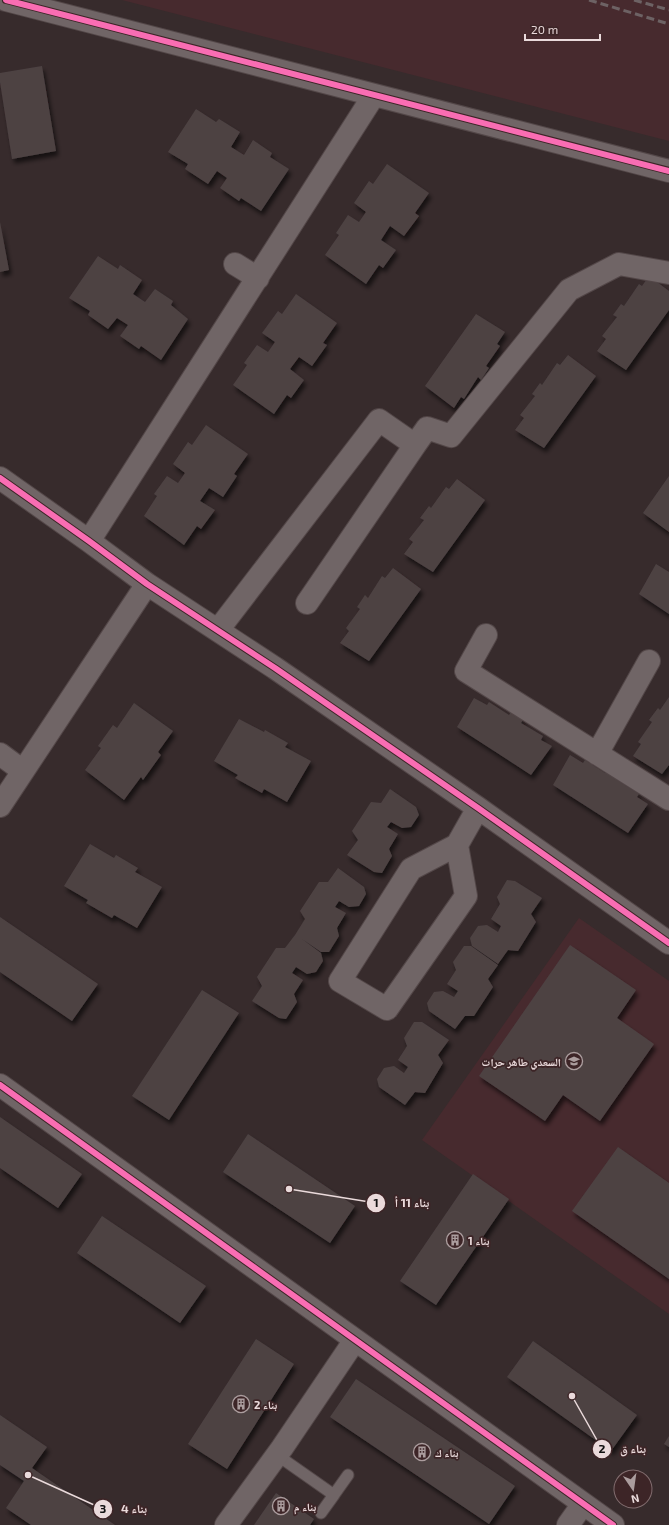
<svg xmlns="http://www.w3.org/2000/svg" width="669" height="1525" font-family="'Exo 2','Noto Naskh Arabic',sans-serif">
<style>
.built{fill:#472a2e}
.building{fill:#4d4243;filter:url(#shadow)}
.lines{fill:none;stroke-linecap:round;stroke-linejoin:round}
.service-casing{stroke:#534748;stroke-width:13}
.minor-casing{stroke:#534748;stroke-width:24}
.service{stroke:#706566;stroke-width:11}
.minor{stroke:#706566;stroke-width:22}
.rail{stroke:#6d6264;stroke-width:3;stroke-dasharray:8 4;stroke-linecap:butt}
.cycleway-casing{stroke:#3d2527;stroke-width:8}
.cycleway{stroke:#f96db3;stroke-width:6}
.labels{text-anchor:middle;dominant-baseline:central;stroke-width:3.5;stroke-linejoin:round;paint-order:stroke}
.poi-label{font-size:11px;font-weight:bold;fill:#eadadb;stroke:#3d2527;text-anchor:start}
.leader{fill:none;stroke:#eadadb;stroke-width:1.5}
.callout-dot{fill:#eadadb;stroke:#3d2527;stroke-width:1.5}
.mark-label{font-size:12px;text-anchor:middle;font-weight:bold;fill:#111}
.callout-label{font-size:12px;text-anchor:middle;font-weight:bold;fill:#eadadb;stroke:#3d2527;stroke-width:3.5;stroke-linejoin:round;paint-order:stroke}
</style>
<defs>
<filter id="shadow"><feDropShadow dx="2.5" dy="4.5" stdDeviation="2" flood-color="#0009"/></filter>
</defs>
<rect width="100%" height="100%" fill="#372b2c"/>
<!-- built -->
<path class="built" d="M 122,0 L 669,0 L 669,141 Z
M 579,918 L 669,981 L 669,1314 L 422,1140 Z"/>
<!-- building -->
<path class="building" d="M 42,66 L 56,151 L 12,159 L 0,82 L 0,73 Z
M 196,109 L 216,122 L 219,119 L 240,132 L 231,147 L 244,155 L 253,140 L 272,153 L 270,157 L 289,169 L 261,211 L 241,198 L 239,201 L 220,188 L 227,178 L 217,171 L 208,184 L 185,169 L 188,164 L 168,152 Z
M 387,164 L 429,193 L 415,213 L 419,216 L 404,236 L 390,226 L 381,240 L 396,250 L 383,268 L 379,265 L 366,284 L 325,255 L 339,235 L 336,233 L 348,215 L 359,222 L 366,212 L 354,203 L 369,181 L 373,184 Z
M 0,222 L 9,270 L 0,272 Z
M 98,256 L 118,269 L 120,265 L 142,280 L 133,294 L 145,302 L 155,289 L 173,301 L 171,305 L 188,319 L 161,360 L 141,346 L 139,349 L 120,336 L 128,325 L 117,318 L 108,329 L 88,315 L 90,311 L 69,298 Z
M 649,276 L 669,291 L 669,310 L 626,370 L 597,351 L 606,339 L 602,336 L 617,317 L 613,315 L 621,304 L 624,306 L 639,284 L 642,286 Z
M 296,294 L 337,323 L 323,343 L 327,345 L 312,366 L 299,357 L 290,369 L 304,380 L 291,398 L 287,395 L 274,414 L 233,385 L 247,365 L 244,363 L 257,345 L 268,352 L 275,342 L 262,333 L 278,311 L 282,314 Z
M 476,314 L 505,332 L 497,344 L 500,346 L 486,366 L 489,368 L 481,380 L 478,377 L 464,399 L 461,397 L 454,408 L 425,386 Z
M 568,355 L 596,376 L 544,448 L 515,430 L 524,418 L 520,415 L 535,396 L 532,394 L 540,383 L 542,385 L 557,363 L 560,365 Z
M 206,425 L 248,454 L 234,474 L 237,476 L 223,497 L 209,488 L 200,501 L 215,510 L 201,529 L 197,526 L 184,545 L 144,516 L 157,496 L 154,494 L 167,476 L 178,483 L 185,473 L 173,464 L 188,442 L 192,445 Z
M 669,476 L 669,532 L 643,513 Z
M 457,479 L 485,500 L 433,572 L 404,554 L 413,542 L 409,539 L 424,520 L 420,518 L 429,506 L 431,508 L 446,487 L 449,489 Z
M 656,564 L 669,572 L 669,614 L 639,594 Z
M 393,568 L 421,589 L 369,661 L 340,643 L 349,631 L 346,628 L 360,609 L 357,607 L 365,595 L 368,598 L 382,576 L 385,578 Z
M 669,697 L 669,765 L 662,774 L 633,756 L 641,744 L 638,742 L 652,722 L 649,720 L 658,708 L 660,710 Z
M 474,698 L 487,705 L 489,702 L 509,715 L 511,712 L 523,720 L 521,723 L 543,736 L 541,740 L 552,746 L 531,775 L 457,727 Z
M 134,703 L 173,731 L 158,752 L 161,755 L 143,780 L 141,777 L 124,800 L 85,770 L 101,748 L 98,746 L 113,725 L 117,728 Z
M 239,719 L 264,732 L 265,730 L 288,743 L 285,747 L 311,761 L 287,802 L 264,789 L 262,793 L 235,778 L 238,775 L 214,761 Z
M 570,755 L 583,763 L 585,760 L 605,773 L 607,770 L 619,777 L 617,780 L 639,794 L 637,797 L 648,804 L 628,833 L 553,785 Z
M 390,789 L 416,807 L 419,815 L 411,827 L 402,828 L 391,822 L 387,827 L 398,834 L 389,849 L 392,856 L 382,873 L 374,872 L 347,855 L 358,840 L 352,831 L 371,802 L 381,803 Z
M 90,844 L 114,858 L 116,855 L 138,868 L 135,872 L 162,887 L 137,928 L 114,915 L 112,918 L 86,903 L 88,900 L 64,886 Z
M 338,868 L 364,887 L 366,894 L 359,906 L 349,907 L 339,901 L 335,907 L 346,913 L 337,928 L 339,936 L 329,952 L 321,952 L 302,939 L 321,953 L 323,961 L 316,972 L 307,974 L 296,967 L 292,973 L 303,980 L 294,994 L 297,1002 L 286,1019 L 279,1018 L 252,1001 L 262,986 L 257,977 L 276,948 L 285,948 L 295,935 L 305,919 L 300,911 L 319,882 L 328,882 Z
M 507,880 L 515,881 L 542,898 L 531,914 L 536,922 L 518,951 L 508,950 L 498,964 L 472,946 L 470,938 L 478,926 L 487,925 L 498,932 L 501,926 L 491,919 L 500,904 L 497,897 Z
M 0,917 L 98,984 L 72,1021 L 0,972 Z
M 570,945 L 636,990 L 617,1018 L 654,1044 L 600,1121 L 563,1095 L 545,1121 L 479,1076 Z
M 464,946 L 471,946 L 498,965 L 488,979 L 493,987 L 474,1016 L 465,1016 L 455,1029 L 429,1011 L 427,1003 L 434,992 L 443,991 L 454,997 L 458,991 L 447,984 L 456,970 L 453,962 Z
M 202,990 L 239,1013 L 169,1120 L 132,1096 Z
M 414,1022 L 422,1022 L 449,1040 L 438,1055 L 443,1063 L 425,1093 L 415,1092 L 405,1105 L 379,1087 L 377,1079 L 384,1068 L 394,1066 L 404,1073 L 408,1067 L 398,1060 L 407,1046 L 404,1038 Z
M 0,1117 L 82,1174 L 58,1208 L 0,1168 Z
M 248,1134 L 355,1206 L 330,1243 L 223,1172 Z
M 618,1147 L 669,1183 L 669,1279 L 572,1211 Z
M 473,1174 L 509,1199 L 436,1305 L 400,1281 Z
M 102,1216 L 206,1286 L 180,1323 L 77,1253 Z
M 256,1339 L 294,1364 L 227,1469 L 188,1444 Z
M 533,1341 L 637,1415 L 611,1451 L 507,1377 Z
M 356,1379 L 515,1486 L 489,1524 L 330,1417 Z
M 0,1415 L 47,1447 L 32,1468 L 115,1525 L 31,1525 L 6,1508 L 24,1481 L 0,1465 Z
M 669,1436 L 669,1447 L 664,1444 Z
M 276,1493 L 314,1519 L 310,1525 L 254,1525 Z"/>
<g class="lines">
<!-- service casing -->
<g class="service-casing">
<path id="service" d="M 277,1455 L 334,1495 L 321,1513 L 348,1475"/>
</g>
<!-- minor casing -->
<g class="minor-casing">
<path id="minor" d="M 6,0 L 669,171
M 235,264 L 258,278
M 0,478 L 89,541 L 147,584 L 275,668 L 478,808 L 669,943
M 89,541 L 374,95
M 307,603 L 415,445
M 218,630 L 379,420 L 415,445 L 427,428 L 451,436 L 569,290 L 619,264 L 669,273
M 486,635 L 466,671 L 669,799
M 0,754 L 23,771
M 597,754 L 649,661
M 0,806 L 147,584
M 457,845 L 466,896 L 387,1009 L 340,981 L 411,869 L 457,845 L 478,808
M 0,1085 L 613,1525
M 226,1525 L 282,1448 L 355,1340
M 568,1525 L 583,1504"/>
</g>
<!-- service -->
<use href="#service" class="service"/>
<!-- minor -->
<use href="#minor" class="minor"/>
<!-- rail -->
<path class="rail" d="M 589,0 L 669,24
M 634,0 L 669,10"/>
<!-- cycleway casing -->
<g class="cycleway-casing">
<path id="cycleway" d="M 6,0 L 669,171
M 0,478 L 89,541 L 147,584 L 275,668 L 478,808 L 669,943
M 0,1085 L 613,1525"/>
</g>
<!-- cycleway -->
<use href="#cycleway" class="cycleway"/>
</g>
<!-- icons -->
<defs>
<g id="school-ring" transform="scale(0.9)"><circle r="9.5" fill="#3d2527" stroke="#ab9d9e" stroke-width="1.5"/><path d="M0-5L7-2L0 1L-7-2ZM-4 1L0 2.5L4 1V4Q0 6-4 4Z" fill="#ab9d9e"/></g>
<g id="building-ring" transform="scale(0.9)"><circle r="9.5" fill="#3d2527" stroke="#ab9d9e" stroke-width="1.5"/><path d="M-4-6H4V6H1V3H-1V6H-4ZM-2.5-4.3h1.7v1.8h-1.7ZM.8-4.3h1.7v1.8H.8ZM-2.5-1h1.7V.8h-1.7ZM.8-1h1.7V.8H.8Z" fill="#ab9d9e"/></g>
</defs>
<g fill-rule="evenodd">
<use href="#school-ring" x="574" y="1061"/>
<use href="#building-ring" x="455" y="1240"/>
<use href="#building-ring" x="241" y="1404"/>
<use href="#building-ring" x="422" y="1452"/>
<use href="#building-ring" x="281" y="1506"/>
</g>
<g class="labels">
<!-- poi labels -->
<g class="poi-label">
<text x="561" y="1061" text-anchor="end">السعدي طاهر حرات</text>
<text x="468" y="1240">بناء 1</text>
<text x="254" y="1404">بناء 2</text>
<text x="435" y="1452">بناء ك</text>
<text x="294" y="1506">بناء م</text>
</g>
</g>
<!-- callouts -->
<path class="leader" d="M289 1189L376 1203M572 1396L602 1449M28 1475L103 1509"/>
<g class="callout-dot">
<circle cx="289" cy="1189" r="4"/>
<circle cx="572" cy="1396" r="4"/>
<circle cx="28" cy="1475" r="4"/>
<circle cx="376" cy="1203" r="10"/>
<circle cx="602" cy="1449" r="10"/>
<circle cx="103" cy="1509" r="10"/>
</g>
<g class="mark-label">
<text x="376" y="1207">1</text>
<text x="602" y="1453">2</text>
<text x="103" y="1513">3</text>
</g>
<g class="callout-label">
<text x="412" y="1207">بناء 11 أ</text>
<text x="633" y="1453">بناء ق</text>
<text x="134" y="1513">بناء 4</text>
</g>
<!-- north arrow -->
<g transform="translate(633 1489) rotate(167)"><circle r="19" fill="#3d2527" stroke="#826d6f"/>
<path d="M0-3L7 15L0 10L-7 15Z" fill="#ab9d9e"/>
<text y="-6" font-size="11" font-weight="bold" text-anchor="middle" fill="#eadadb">N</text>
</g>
<!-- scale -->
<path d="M525 34v6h75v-6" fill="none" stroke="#eadadb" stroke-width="2"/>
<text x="531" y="34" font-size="12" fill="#eadadb" stroke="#3d2527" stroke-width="3" paint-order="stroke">20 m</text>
</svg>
